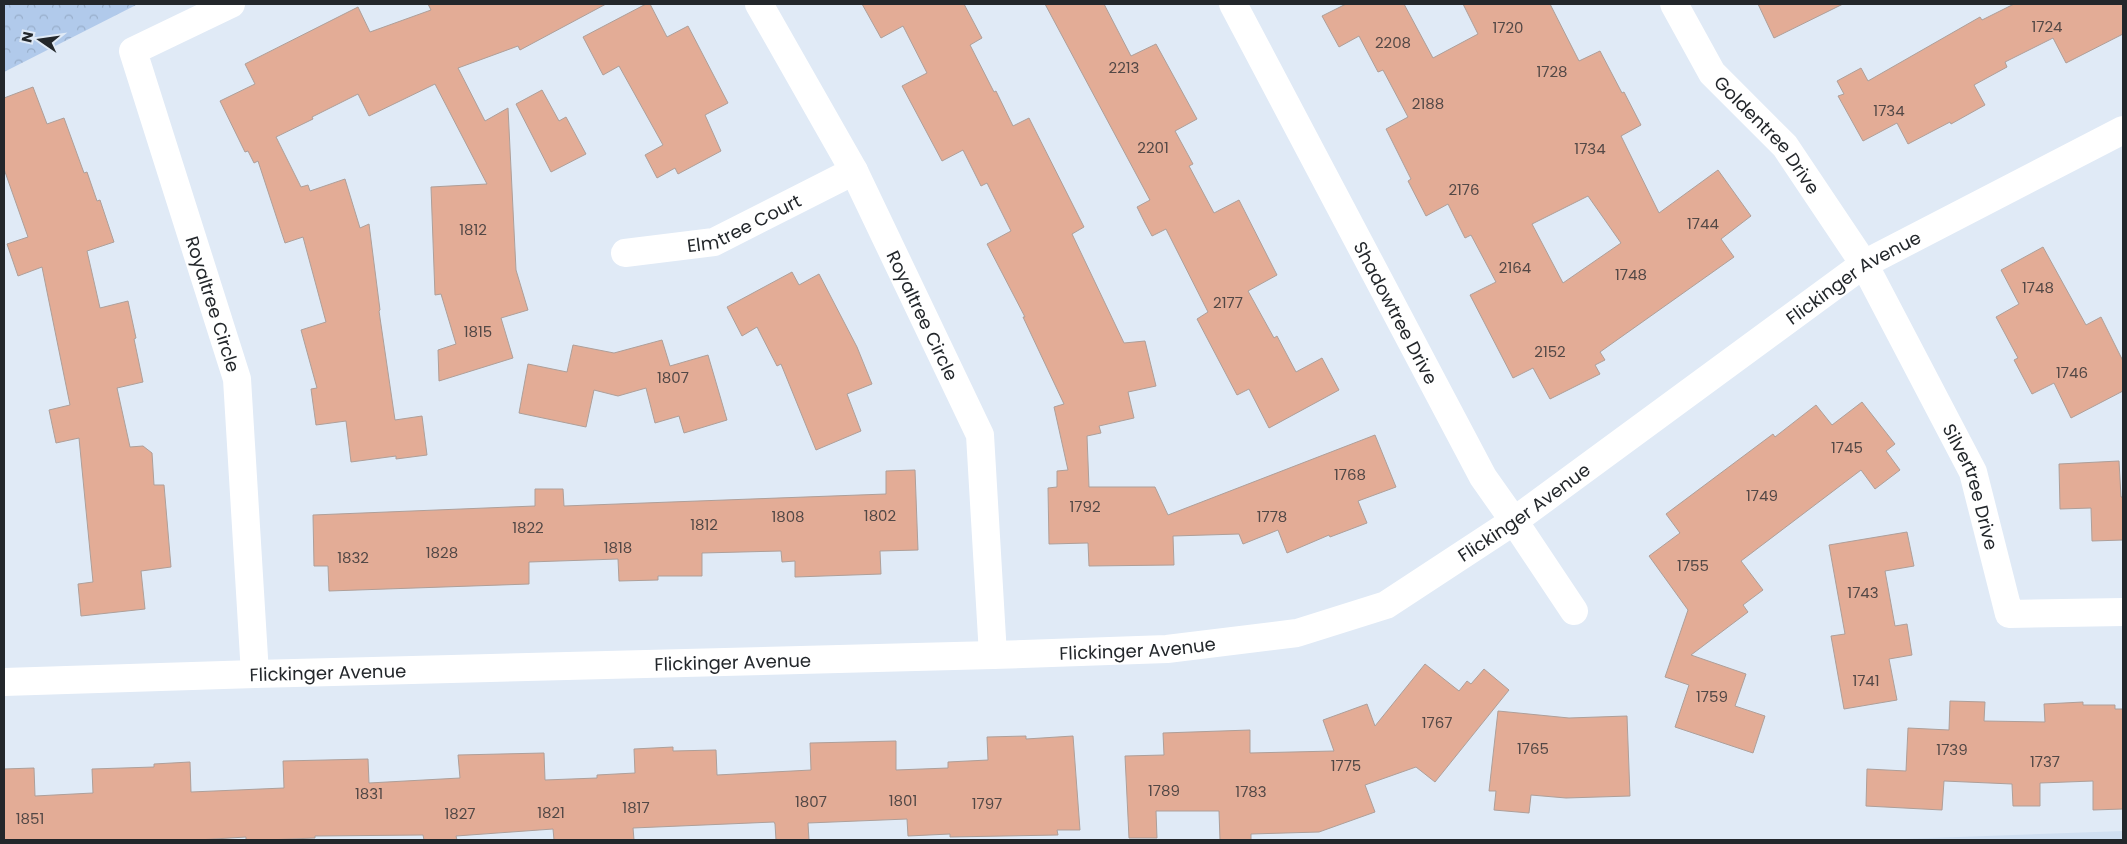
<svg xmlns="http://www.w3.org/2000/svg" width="2127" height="844" font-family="Poppins,sans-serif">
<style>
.built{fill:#d0dff1}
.forest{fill:url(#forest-crowns)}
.building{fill:#e3ac96;stroke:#ae9f99;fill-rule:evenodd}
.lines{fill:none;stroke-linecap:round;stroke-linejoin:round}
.minor{stroke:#fff;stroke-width:28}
.tertiary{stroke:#fff;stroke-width:28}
.labels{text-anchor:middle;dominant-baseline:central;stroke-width:5;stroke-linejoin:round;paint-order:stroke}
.number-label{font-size:15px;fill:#534846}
.street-label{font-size:18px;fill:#23272b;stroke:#e0eaf6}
</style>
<defs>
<pattern id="forest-crowns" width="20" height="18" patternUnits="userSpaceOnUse" patternTransform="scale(1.25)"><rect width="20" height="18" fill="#b1caeb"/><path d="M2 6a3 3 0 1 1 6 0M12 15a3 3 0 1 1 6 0" fill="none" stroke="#98aeca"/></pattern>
</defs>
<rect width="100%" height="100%" fill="#e0eaf6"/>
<!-- built -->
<path class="built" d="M 2123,831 L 2123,840 L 1876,840 Z"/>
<!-- forest -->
<path class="forest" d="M 4,4 L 138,4 L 4,72 Z"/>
<!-- building -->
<path class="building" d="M 428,4 L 606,4 L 520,50 L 518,46 L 458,68 L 485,121 L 508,108 L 516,270 L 528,310 L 501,318 L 513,358 L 439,381 L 438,350 L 456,344 L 441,294 L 435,295 L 431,187 L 487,184 L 435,84 L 369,116 L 358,94 L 312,117 L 313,119 L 276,137 L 301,187 L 308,185 L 310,191 L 345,179 L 360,228 L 369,224 L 380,310 L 379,311 L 395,420 L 422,416 L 427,455 L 396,459 L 396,456 L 351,462 L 346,421 L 316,425 L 311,389 L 317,388 L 301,330 L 326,322 L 303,237 L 285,243 L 258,161 L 254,163 L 248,151 L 245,152 L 220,101 L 255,84 L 245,64 L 358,7 L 370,32 L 431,10 Z
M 646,4 L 650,4 L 667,37 L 688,26 L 728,103 L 705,115 L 721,151 L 678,174 L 675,168 L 657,178 L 645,155 L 663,145 L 619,66 L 603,75 L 583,37 Z
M 862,4 L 964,4 L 982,38 L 970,45 L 994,92 L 996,91 L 1013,126 L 1029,118 L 1084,227 L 1072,234 L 1124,343 L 1145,341 L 1156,386 L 1128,392 L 1134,418 L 1099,426 L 1101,433 L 1087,436 L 1089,487 L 1155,487 L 1168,515 L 1375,435 L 1396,487 L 1358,501 L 1367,523 L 1330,537 L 1329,535 L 1287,553 L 1278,530 L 1243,544 L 1239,534 L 1173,536 L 1174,565 L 1089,566 L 1088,543 L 1049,544 L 1048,488 L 1057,487 L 1057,471 L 1068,470 L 1054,407 L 1064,404 L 1023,317 L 1025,317 L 987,244 L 1011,231 L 987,183 L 981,186 L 963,150 L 942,161 L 902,86 L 927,73 L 903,26 L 881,38 Z
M 1045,4 L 1104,4 L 1131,56 L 1156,44 L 1197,119 L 1175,131 L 1193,164 L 1189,166 L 1214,213 L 1239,200 L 1277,275 L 1248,291 L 1274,338 L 1277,336 L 1296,372 L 1322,358 L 1339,390 L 1269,428 L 1249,389 L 1237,395 L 1197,319 L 1208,312 L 1166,229 L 1152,236 L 1145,223 L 1137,207 L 1150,200 Z
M 1346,4 L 1404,4 L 1433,58 L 1478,34 L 1463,4 L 1550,4 L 1579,61 L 1600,51 L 1622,93 L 1624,92 L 1641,125 L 1621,136 L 1659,213 L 1718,170 L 1751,216 L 1721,239 L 1734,257 L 1600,352 L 1605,360 L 1595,365 L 1600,374 L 1550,399 L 1533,368 L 1513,378 L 1470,295 L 1496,282 L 1471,235 L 1465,238 L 1448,204 L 1426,216 L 1408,181 L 1411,179 L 1386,129 L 1408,117 L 1383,70 L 1378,72 L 1359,36 L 1339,47 L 1322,16 ZM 1588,196 L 1621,243 L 1563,283 L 1532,224 Z
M 1758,4 L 1843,4 L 1774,38 Z
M 2014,4 L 2123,4 L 2123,34 L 2066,63 L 2053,38 L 2005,62 L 2007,67 L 1974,85 L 1985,105 L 1951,124 L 1950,122 L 1908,144 L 1897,123 L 1863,141 L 1838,96 L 1844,94 L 1837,81 L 1861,68 L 1868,81 L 1980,17 L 1982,20 Z
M 33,87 L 47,124 L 64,118 L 84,173 L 87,172 L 97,201 L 100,200 L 114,242 L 87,251 L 100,308 L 128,301 L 136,338 L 134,339 L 143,382 L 117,388 L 130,447 L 143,446 L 152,453 L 154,485 L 164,485 L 171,567 L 141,571 L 145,609 L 81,616 L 78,584 L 93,582 L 79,438 L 56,443 L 49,410 L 70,405 L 42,267 L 18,276 L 7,244 L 28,237 L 4,169 L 4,98 Z
M 542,90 L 559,121 L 566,117 L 586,154 L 551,172 L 516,104 Z
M 2043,247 L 2086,325 L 2101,317 L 2123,361 L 2123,391 L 2071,418 L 2054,383 L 2032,394 L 2014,360 L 2018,358 L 1996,317 L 2019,304 L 2001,270 Z
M 792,272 L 799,285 L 819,274 L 857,347 L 872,384 L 847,394 L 861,431 L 816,450 L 781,364 L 777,366 L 757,327 L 742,336 L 727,307 Z
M 662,340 L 670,366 L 708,355 L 727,420 L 684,433 L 679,416 L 655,423 L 646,388 L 618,396 L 594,390 L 586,427 L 519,413 L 528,364 L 567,372 L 573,345 L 614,353 Z
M 1862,402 L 1895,444 L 1886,451 L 1900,470 L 1875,489 L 1861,470 L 1741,561 L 1763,590 L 1743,605 L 1748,612 L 1691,655 L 1746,674 L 1735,706 L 1765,716 L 1753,753 L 1675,727 L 1689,685 L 1665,677 L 1688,610 L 1649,556 L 1680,533 L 1666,514 L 1773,434 L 1775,437 L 1816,405 L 1832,425 Z
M 2119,461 L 2121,497 L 2123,497 L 2123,540 L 2092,541 L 2091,508 L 2060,509 L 2059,464 Z
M 915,470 L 918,550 L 880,551 L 881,574 L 795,577 L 795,561 L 782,562 L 781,551 L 702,553 L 702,576 L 658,576 L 658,580 L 619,581 L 618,559 L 529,562 L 529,584 L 329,591 L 328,566 L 314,566 L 313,515 L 535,506 L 535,489 L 563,489 L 564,506 L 886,494 L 886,471 Z
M 1907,532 L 1914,566 L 1885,571 L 1895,626 L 1907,624 L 1912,655 L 1889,659 L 1897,700 L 1844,709 L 1831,636 L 1845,634 L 1829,545 Z
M 1425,664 L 1459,691 L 1467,681 L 1471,684 L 1484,669 L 1509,690 L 1435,782 L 1416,767 L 1365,785 L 1375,812 L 1319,832 L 1251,834 L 1251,840 L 1220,840 L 1219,811 L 1156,811 L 1157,838 L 1129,838 L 1125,756 L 1164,755 L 1163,733 L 1250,730 L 1250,753 L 1334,751 L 1323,720 L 1367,704 L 1375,726 Z
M 1950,701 L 1985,702 L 1984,721 L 2045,722 L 2044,704 L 2083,702 L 2083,705 L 2115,705 L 2115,709 L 2123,709 L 2123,809 L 2093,810 L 2093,781 L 2040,783 L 2040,806 L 2013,806 L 2012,784 L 1944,781 L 1942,810 L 1866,806 L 1867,769 L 1906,771 L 1908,728 L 1949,730 Z
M 1498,711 L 1569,718 L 1627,716 L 1630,796 L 1566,798 L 1531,795 L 1529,813 L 1494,810 L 1496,791 L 1489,791 Z
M 1026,736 L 1026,739 L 1073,736 L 1080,830 L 1057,830 L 1058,835 L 950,837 L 950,834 L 908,836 L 907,819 L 808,823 L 809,840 L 776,840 L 775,824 L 774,822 L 633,828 L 634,840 L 554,840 L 553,829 L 456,836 L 457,840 L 424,840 L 423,835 L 315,836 L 315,838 L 266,840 L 246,840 L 246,837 L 198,840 L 4,840 L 4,769 L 34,768 L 35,796 L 93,793 L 92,769 L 154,767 L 154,764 L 190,762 L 191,792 L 284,788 L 283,761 L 368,759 L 369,783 L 460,778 L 458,755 L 544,753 L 545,780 L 597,778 L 597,775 L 635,773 L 634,749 L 673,747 L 673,751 L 716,750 L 717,775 L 811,770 L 810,743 L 896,741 L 896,770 L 948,768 L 948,762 L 988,760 L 987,737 Z"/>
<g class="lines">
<!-- minor -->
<g class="minor">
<path id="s1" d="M 231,4 L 133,51 L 237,379 L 255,674"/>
<path id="s2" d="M 759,4 L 854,171 L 980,435 L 993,655"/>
<path id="s3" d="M 1674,4 L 1712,73 L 1785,146 L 1864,264 L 1973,472 L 2009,614 L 2123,612"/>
<path id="s4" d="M 625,253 L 714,242 L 854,171"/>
<path d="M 1514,521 L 1574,611"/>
</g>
<!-- tertiary -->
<g class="tertiary">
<path id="s5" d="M 1233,4 L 1483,477 L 1514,521"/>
<path id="s6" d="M 4,682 L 255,674 L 993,655 L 1167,649 L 1297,633 L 1386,605 L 1514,521 L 1864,264 L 2123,130"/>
</g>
</g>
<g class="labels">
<!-- number labels -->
<g class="number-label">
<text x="2047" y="26">1724</text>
<text x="1508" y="27">1720</text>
<text x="1393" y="42">2208</text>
<text x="1124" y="67">2213</text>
<text x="1552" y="71">1728</text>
<text x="1428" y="103">2188</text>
<text x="1889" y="110">1734</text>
<text x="1153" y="147">2201</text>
<text x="1590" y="148">1734</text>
<text x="1464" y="189">2176</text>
<text x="1703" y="223">1744</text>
<text x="473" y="229">1812</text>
<text x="1515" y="267">2164</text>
<text x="1631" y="274">1748</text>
<text x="2038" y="287">1748</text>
<text x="1228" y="302">2177</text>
<text x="478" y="331">1815</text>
<text x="1550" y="351">2152</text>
<text x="2072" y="372">1746</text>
<text x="673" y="377">1807</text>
<text x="1847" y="447">1745</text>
<text x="1350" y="474">1768</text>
<text x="1762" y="495">1749</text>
<text x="1085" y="506">1792</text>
<text x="880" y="515">1802</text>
<text x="788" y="516">1808</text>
<text x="1272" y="516">1778</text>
<text x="704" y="524">1812</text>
<text x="528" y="527">1822</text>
<text x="618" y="547">1818</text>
<text x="442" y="552">1828</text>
<text x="353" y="557">1832</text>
<text x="1693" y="565">1755</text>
<text x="1863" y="592">1743</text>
<text x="1866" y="680">1741</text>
<text x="1712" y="696">1759</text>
<text x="1437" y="722">1767</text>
<text x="1533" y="748">1765</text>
<text x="1952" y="749">1739</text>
<text x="2045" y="761">1737</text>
<text x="1346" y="765">1775</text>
<text x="1164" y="790">1789</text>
<text x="1251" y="791">1783</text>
<text x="369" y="793">1831</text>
<text x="903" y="800">1801</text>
<text x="811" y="801">1807</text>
<text x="987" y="803">1797</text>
<text x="636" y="807">1817</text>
<text x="551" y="812">1821</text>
<text x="460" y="813">1827</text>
<text x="30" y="818">1851</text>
</g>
<!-- street labels -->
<g class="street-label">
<text stroke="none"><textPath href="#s3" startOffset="162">Goldentree Drive</textPath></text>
<text stroke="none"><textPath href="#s4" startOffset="124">Elmtree Court</textPath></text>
<text stroke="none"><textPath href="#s6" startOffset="1959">Flickinger Avenue</textPath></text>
<text stroke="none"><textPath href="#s1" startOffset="374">Royaltree Circle</textPath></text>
<text stroke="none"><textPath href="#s5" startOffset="349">Shadowtree Drive</textPath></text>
<text stroke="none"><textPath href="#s2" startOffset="352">Royaltree Circle</textPath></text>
<text stroke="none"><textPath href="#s3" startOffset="572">Silvertree Drive</textPath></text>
<text stroke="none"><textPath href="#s6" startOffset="1554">Flickinger Avenue</textPath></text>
<text stroke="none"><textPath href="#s6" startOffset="1134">Flickinger Avenue</textPath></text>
<text stroke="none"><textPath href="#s6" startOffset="729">Flickinger Avenue</textPath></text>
<text stroke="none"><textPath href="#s6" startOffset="324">Flickinger Avenue</textPath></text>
</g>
</g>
<!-- border -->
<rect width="2127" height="844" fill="none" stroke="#23272b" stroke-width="10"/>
<!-- north arrow -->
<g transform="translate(40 40) rotate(283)" stroke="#e0eaf6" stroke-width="4" paint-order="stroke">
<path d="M0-4L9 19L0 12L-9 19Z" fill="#23272b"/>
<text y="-8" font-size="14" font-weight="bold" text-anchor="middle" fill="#23272b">N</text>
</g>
</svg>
